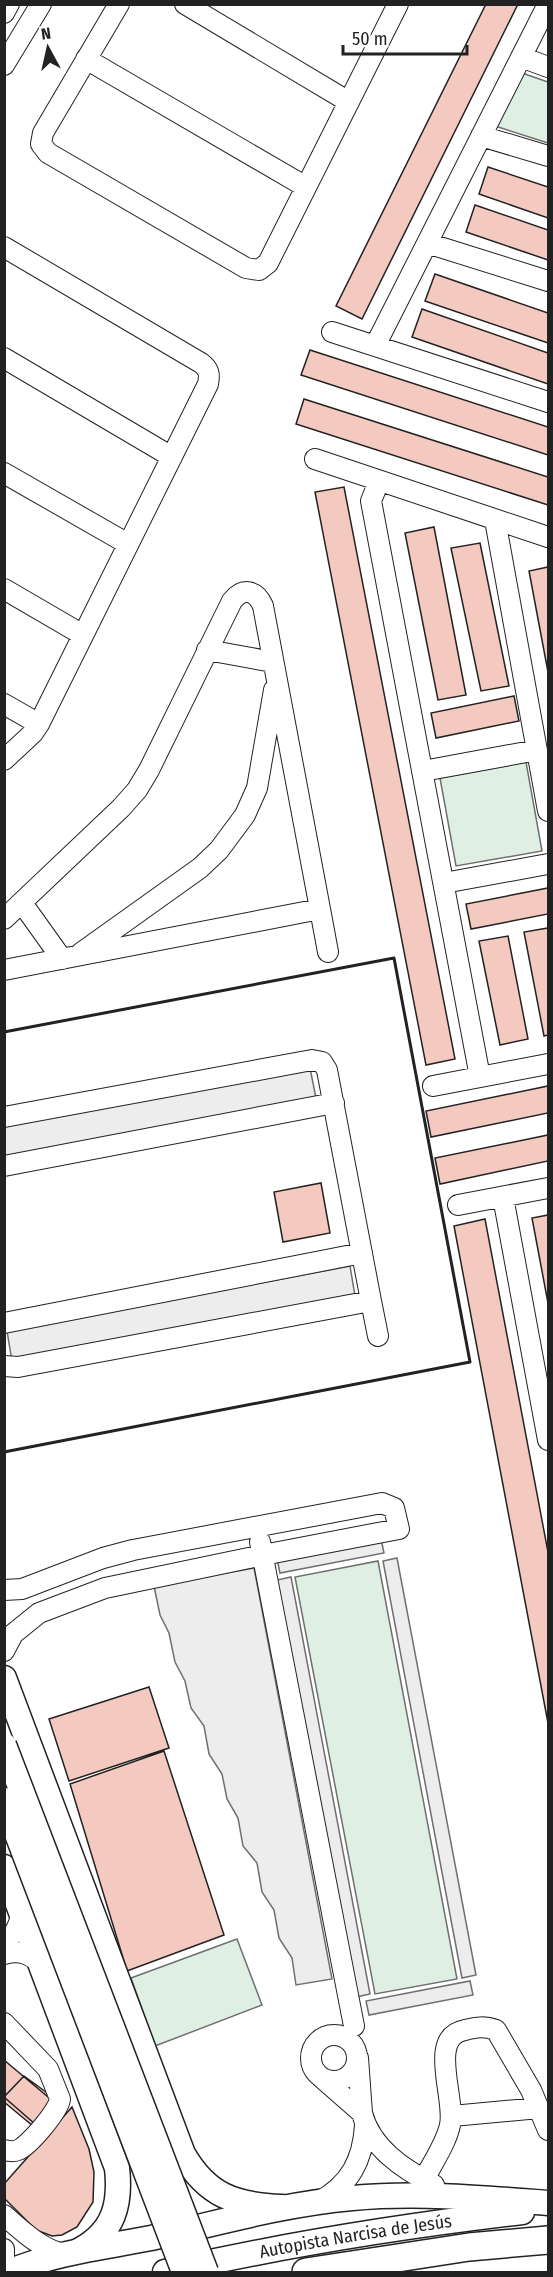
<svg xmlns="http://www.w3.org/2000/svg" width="553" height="2277" font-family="'Fira Sans Condensed',sans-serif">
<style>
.green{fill:#e0efe3;stroke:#6f6f6f;stroke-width:1.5}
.parking{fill:#ededed;stroke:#6f6f6f;stroke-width:1.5}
.building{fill:#f3c9c0;stroke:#222;stroke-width:1.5}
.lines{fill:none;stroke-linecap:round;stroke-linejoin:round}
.minor-casing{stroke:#222;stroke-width:22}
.major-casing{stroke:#222;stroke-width:27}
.highway-casing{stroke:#222;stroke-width:30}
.minor{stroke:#fff;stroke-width:20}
.major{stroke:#fff;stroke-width:24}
.highway{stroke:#fff;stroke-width:27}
.major-bridge-casing{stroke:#222;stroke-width:27;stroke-linecap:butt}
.major-bridge{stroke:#fff;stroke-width:24}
.wall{stroke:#222;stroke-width:3}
.labels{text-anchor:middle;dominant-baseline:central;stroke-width:4.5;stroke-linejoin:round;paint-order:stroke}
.street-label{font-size:18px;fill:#222;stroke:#fff}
</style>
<rect width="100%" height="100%" fill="#fff"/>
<!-- green -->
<path class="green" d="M 522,73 L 548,82 L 548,143 L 495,126 Z
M 526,762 L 542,851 L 456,866 L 440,778 Z
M 378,1561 L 457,1979 L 375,1994 L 295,1577 Z
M 237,1939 L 262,2005 L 155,2046 L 131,1978 Z"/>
<!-- parking -->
<path class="parking" d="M 310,1068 L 316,1098 L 5,1157 L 5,1125 Z
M 350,1266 L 355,1296 L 12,1361 L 7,1331 Z
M 381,1539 L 384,1553 L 280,1573 L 277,1559 Z
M 397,1558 L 476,1975 L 462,1978 L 383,1561 Z
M 254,1568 L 332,1979 L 296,1985 L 292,1958 L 279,1938 L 274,1910 L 262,1892 L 257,1863 L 243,1846 L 238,1818 L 227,1799 L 222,1774 L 209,1754 L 204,1726 L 191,1708 L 185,1681 L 175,1662 L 169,1633 L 160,1615 L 154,1586 Z
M 291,1577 L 370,1994 L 356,1997 L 277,1580 Z
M 470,1981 L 473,1995 L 369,2015 L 366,2001 Z"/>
<!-- building -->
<path class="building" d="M 486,4 L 518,4 L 362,319 L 336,306 Z
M 488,167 L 548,187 L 548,218 L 479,194 Z
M 475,205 L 548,230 L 548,260 L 466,232 Z
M 435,274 L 548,313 L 548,343 L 425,301 Z
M 422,309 L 548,353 L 548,384 L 412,337 Z
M 310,350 L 548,427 L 548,455 L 301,375 Z
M 304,399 L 548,477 L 548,505 L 296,424 Z
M 344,487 L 455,1059 L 426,1065 L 315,492 Z
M 434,527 L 466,695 L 438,700 L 405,533 Z
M 480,543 L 509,686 L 481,691 L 451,548 Z
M 548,567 L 548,672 L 529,571 Z
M 514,696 L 519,721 L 436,738 L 431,713 Z
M 548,888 L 548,914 L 471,929 L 466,904 Z
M 548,928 L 548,1035 L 544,1036 L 524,932 Z
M 508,936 L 528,1039 L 500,1045 L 479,941 Z
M 548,1086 L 548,1113 L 431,1137 L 426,1111 Z
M 548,1135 L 548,1161 L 440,1184 L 435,1158 Z
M 321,1183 L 330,1233 L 283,1242 L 274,1192 Z
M 548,1215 L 548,1303 L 532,1218 Z
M 485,1219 L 548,1552 L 548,1723 L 454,1226 Z
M 149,1687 L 169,1748 L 69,1781 L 49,1719 Z
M 164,1751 L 224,1935 L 127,1971 L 70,1784 Z
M 4,2060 L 54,2102 L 33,2126 L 4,2102 Z
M 24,2076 L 57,2100 L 35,2124 L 4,2097 Z
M 72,2107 L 89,2149 L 94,2172 L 93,2202 L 77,2227 L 62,2235 L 52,2236 L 36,2230 L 4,2198 L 4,2184 Z"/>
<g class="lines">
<!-- minor casing -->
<g class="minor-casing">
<path id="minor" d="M 119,4 L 43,133 L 41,144 L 48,153 L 246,268 L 259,270 L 268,263 L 398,4
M 185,4 L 349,102
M 4,13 L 9,4
M 521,57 L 548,67
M 86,59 L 306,187
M 4,65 L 41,4
M 481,136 L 548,156
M 427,243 L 548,281
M 4,247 L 201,363 C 209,369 210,374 208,384 L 39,724 L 33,733 L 4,760
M 332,332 L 548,402
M 375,346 L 548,4
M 4,358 L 172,457
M 315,459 L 548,537
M 4,473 L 128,544
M 379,481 L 371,501 L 480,1077
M 495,520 L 548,811
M 4,589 L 83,635
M 207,650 L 273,662
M 4,704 L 39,724
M 423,771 L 537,750
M 444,883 L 548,864
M 22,903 L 62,959
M 320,909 L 328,952
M 4,919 L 121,808 L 137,790 L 149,770 L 232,601 C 243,587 256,590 263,606 L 320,909 L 4,970
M 81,953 L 200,868 L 219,850 L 245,815 L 257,788 L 274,690
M 433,1086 L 548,1064
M 4,1117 L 312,1060 L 322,1062 L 327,1070 L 371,1301 L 18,1367 L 4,1366
M 4,1166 L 334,1103
M 503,1197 L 548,1440
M 458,1205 L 548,1188
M 371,1301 L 378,1336
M 4,1323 L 362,1253
M 260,1542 L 354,2026
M 4,1590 L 22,1589 L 103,1558 L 133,1550 L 382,1503 L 394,1508 L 399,1529 L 263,1555 L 105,1588 L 39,1613 L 13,1634 L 4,1651
M 4,1941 L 15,1932 L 22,1916
M 4,1954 C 20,1950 28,1953 40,1963
M 4,2023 L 48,2069 L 60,2099 C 59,2110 29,2146 18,2150 C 14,2152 9,2151 4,2150
M311 2058a23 23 0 1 1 46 0a23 23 0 1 1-46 0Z
M 322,2078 L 362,2113 L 358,2058
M 362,2113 C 371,2148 403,2169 434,2185
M 452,2116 L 539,2108
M 424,2180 C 432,2163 446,2144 450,2125 C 456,2098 427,2037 465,2030 C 477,2027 484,2026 496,2030 L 531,2090 L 548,2130
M 318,2202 C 350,2185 363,2160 365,2125
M 4,2215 C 23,2232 43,2251 68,2255
M 4,2249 L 4,2260"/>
</g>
<!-- major casing -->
<g class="major-casing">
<g id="major">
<path d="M 4,1678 L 183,2154 C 207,2196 235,2205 282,2207"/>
<path d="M 4,1867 L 117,2168 C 121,2204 114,2232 80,2250"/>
<path d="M 9,2272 C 53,2253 104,2247 151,2238 C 218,2223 284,2204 352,2198 C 417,2192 484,2198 548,2203"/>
<path id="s1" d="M 165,2272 C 283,2245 402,2226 522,2212"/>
</g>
</g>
<!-- highway casing -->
<g class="highway-casing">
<path id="highway" d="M 306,2272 L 469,2247 L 548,2240"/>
</g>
<!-- minor -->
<use href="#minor" class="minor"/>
<!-- major -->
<use href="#major" class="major"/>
<!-- highway -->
<use href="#highway" class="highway"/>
<!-- major-bridge casing -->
<g class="major-bridge-casing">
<path id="major-bridge" d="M 4,1745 L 206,2272
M 4,1800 L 184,2272"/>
</g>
<!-- major-bridge -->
<use href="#major-bridge" class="major-bridge"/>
<!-- wall -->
<path class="wall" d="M 4,1032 L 394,958 L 470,1362 L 4,1452"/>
</g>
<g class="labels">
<!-- street labels -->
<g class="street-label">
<text stroke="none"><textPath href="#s1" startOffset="194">Autopista Narcisa de Jesús</textPath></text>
</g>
</g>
<!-- border -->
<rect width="553" height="2277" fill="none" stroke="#222222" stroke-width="12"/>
<!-- north arrow -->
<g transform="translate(48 48) rotate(352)" stroke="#ffffff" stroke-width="4.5" paint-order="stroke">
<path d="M0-4.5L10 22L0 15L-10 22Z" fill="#222222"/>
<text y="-9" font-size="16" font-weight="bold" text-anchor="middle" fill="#222222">N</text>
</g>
<!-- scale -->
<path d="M343 45v9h124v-9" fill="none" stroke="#222222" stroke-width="3"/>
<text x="352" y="45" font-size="18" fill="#222222" stroke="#ffffff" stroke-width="4.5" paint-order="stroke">50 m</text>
</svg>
